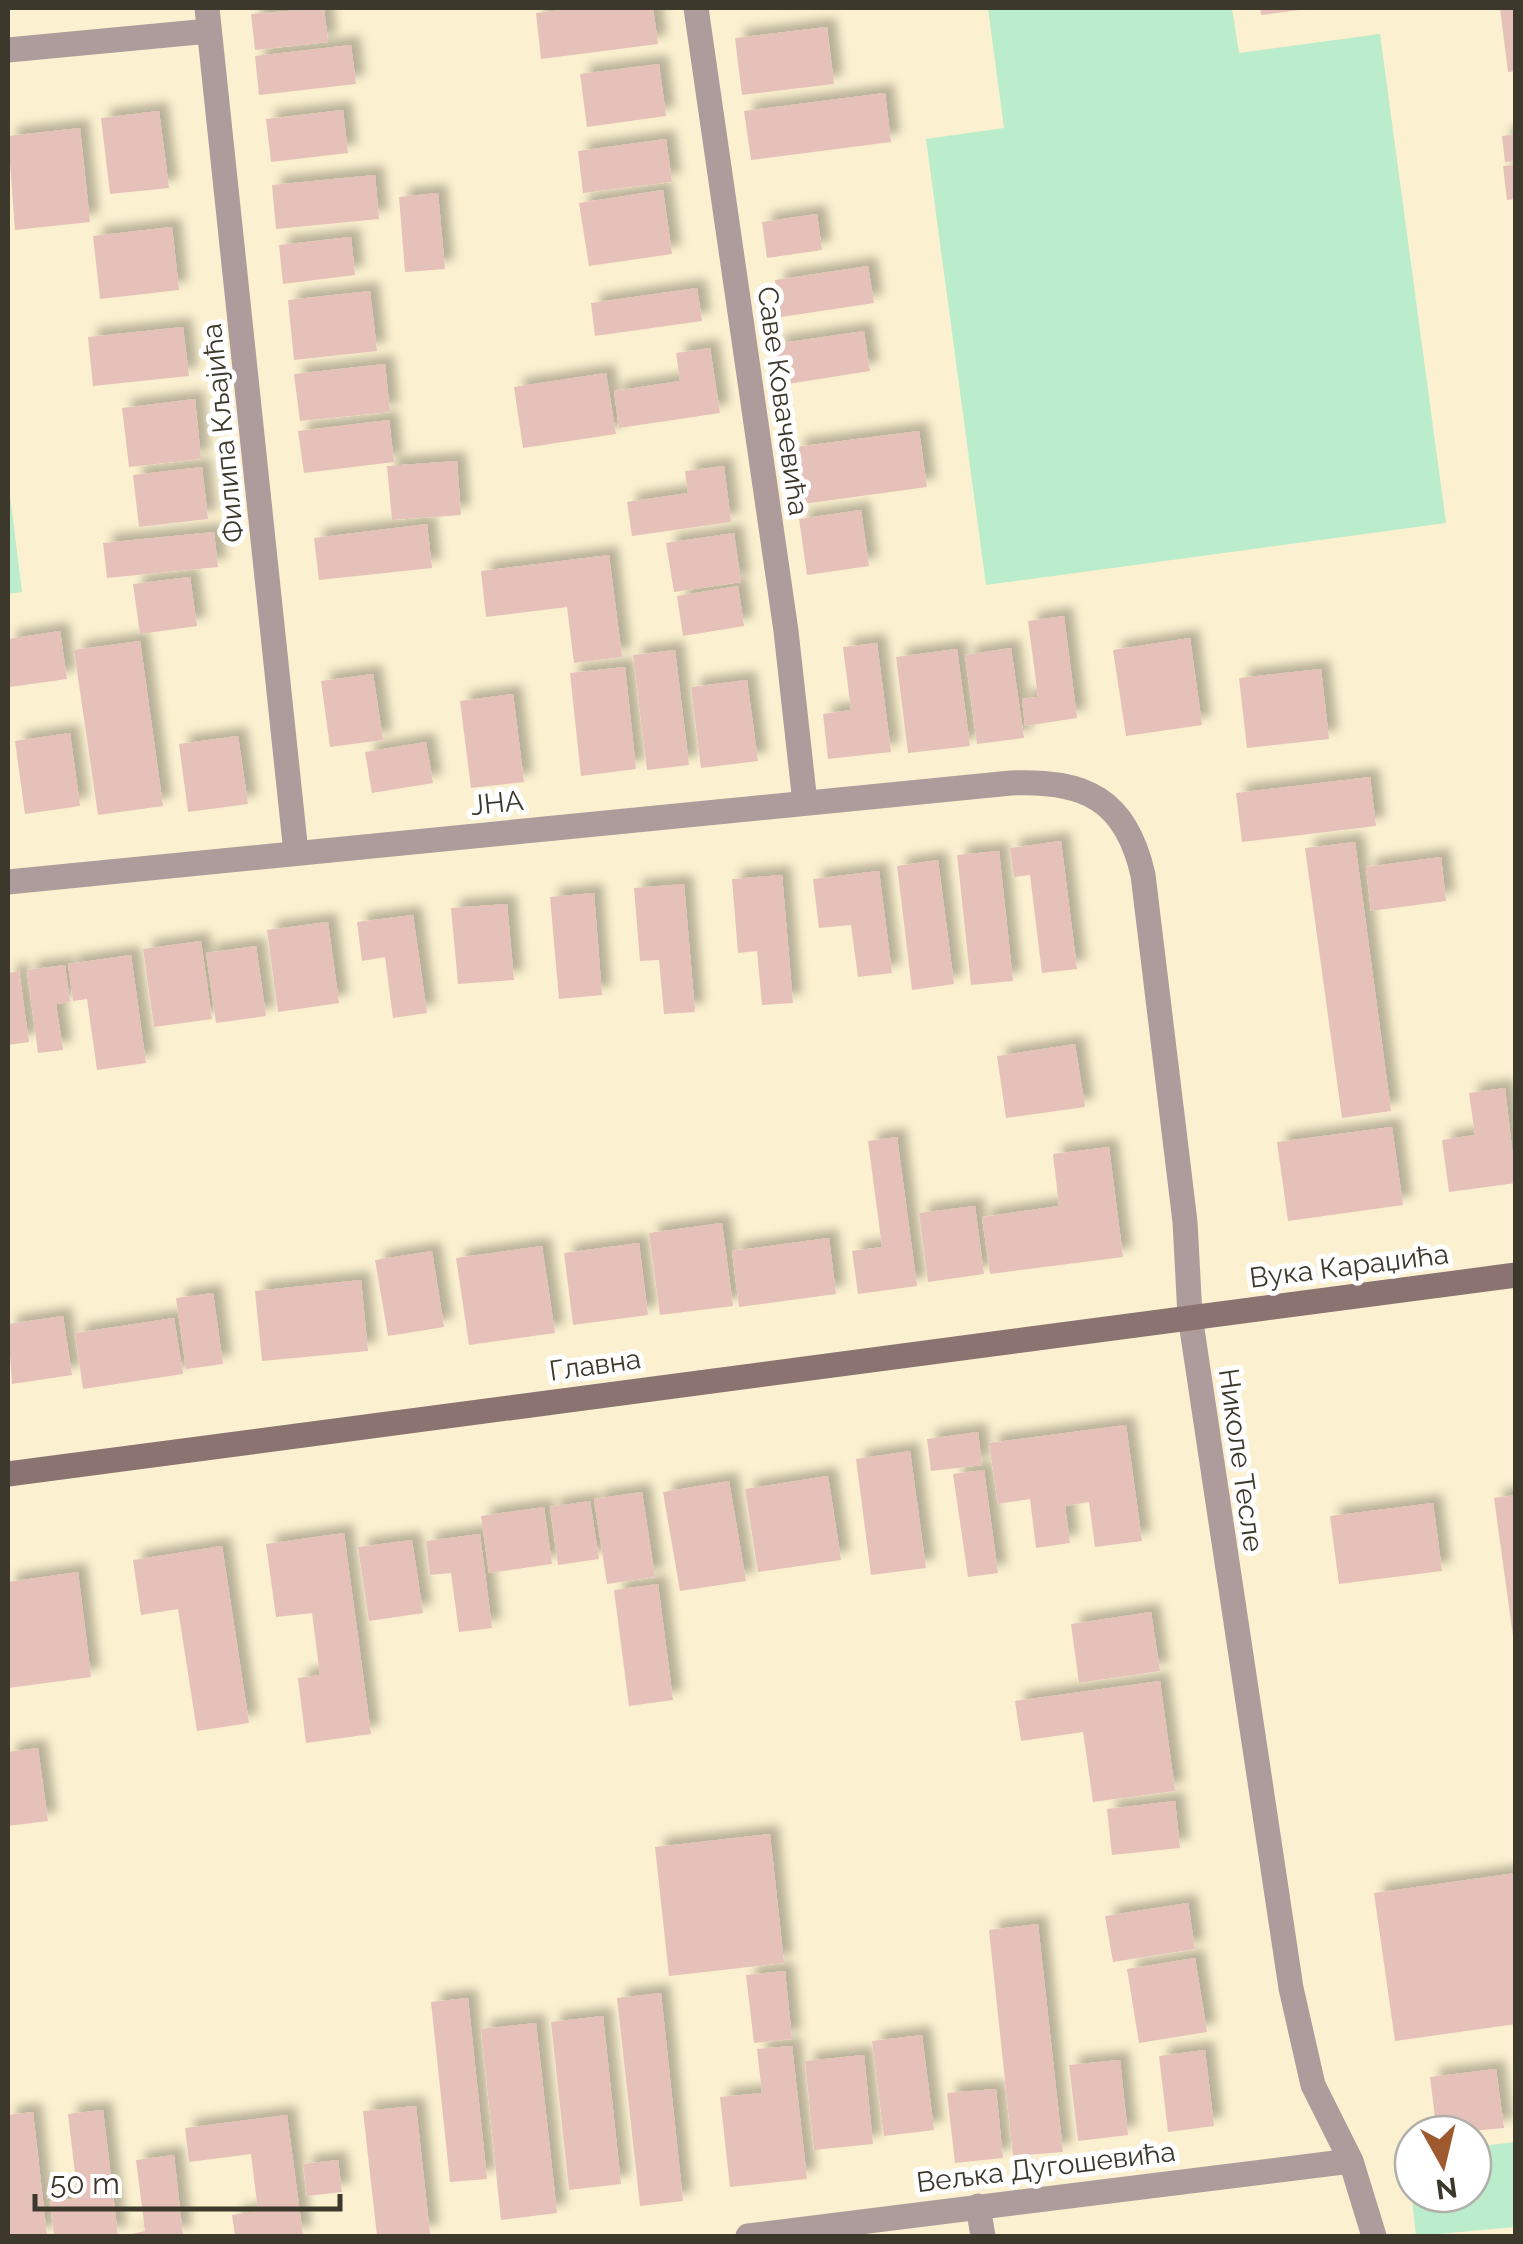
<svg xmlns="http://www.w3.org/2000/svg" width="1523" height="2244" font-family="Raleway,sans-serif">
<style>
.green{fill:#bbeccb}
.building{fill:#e6c1b9;filter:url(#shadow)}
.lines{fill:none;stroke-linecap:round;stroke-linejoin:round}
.street{stroke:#ad9c9b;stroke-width:25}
.secondary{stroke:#8b7372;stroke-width:25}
.labels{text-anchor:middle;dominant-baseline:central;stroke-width:10;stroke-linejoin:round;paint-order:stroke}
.street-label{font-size:28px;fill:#3c382b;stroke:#fff}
</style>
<defs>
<filter id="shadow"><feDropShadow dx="9" dy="-9" stdDeviation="5" flood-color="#0004"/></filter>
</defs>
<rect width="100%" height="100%" fill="#fbf1d0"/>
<!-- green -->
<path class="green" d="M 988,8 L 1232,8 L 1239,53 L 1380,34 L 1446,523 L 986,585 L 926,139 L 1004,128 Z
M 8,479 L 22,592 L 8,594 Z
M 1515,2142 L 1515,2227 L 1416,2236 L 1407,2154 L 1413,2154 L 1413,2194 L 1473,2194 L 1473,2147 Z"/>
<!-- building -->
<path class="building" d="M 324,8 L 328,42 L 255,50 L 251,14 Z
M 579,8 L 653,8 L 658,44 L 541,59 L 536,13 Z
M 1260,8 L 1299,8 L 1299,10 L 1261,15 Z
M 1500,8 L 1516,8 L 1516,71 L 1508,72 Z
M 827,27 L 834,84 L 742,95 L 735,38 Z
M 351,45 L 356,84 L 259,95 L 255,56 Z
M 659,64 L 666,116 L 587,127 L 580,74 Z
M 885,93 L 891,142 L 751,160 L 744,111 Z
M 343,110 L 348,153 L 271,162 L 266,119 Z
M 159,111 L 169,188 L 110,194 L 101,118 Z
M 80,128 L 90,222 L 15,230 L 8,136 Z
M 1516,134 L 1516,161 L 1505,162 L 1502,136 Z
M 666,139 L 672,182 L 583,193 L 578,151 Z
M 1516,165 L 1516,199 L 1507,200 L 1503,166 Z
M 375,175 L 379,219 L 276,229 L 272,185 Z
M 663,190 L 672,254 L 589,266 L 579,203 Z
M 438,193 L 445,269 L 405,272 L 399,197 Z
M 817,214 L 822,250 L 767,258 L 762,222 Z
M 172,227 L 179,290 L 100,299 L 93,236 Z
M 351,237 L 355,275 L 283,284 L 279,245 Z
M 868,266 L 874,303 L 781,317 L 775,280 Z
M 697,288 L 702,321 L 595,336 L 591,303 Z
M 370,291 L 377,351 L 294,360 L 288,300 Z
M 183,327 L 189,376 L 93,386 L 88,337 Z
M 864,331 L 870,371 L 781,385 L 775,344 Z
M 710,348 L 720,413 L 619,428 L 614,391 L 680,381 L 676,353 Z
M 385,364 L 390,412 L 300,421 L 294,374 Z
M 606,373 L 616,434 L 523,448 L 514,387 Z
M 195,399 L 201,459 L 129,467 L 122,408 Z
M 389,420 L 394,462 L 304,473 L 298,431 Z
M 919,431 L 927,487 L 803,504 L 795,447 Z
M 457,461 L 461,515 L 392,520 L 387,466 Z
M 724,466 L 731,522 L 632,536 L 627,502 L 688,493 L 685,471 Z
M 202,467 L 208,519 L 139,527 L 133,475 Z
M 861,510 L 869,566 L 807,575 L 799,519 Z
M 427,524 L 432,568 L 319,580 L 314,538 Z
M 214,532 L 218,567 L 107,578 L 103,543 Z
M 734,533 L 741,582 L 674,592 L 666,543 Z
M 609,555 L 622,657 L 574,663 L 567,607 L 486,617 L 481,571 Z
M 190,577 L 197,626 L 140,634 L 133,584 Z
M 738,586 L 744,626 L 683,636 L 677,596 Z
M 1064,616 L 1077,718 L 1025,726 L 1022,699 L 1038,697 L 1028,621 Z
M 60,631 L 67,679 L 10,687 L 8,639 Z
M 1190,638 L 1202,725 L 1126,736 L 1113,650 Z
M 140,641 L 163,806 L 98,815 L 74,650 Z
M 877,643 L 891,752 L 828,759 L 823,714 L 851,710 L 843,647 Z
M 1011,648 L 1024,738 L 977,744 L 965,655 Z
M 957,649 L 970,746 L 908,753 L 896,657 Z
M 675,650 L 689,765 L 647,770 L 633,655 Z
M 625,667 L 636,769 L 581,776 L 570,673 Z
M 1321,669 L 1329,739 L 1247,748 L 1239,678 Z
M 373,674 L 383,740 L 330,747 L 321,681 Z
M 747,680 L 758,761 L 701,768 L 691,687 Z
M 513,694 L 524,782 L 471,788 L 460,701 Z
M 70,733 L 80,806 L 25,814 L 15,741 Z
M 238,736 L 248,804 L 188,812 L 179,744 Z
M 426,742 L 433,783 L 372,793 L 365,752 Z
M 1370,777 L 1376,826 L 1242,842 L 1236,793 Z
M 1061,841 L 1077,969 L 1042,973 L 1030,875 L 1014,877 L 1010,848 Z
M 1355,842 L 1391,1111 L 1342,1118 L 1305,848 Z
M 999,851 L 1013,981 L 971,985 L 957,855 Z
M 1441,857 L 1446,901 L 1371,911 L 1366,867 Z
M 938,860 L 954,984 L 912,990 L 897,866 Z
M 879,871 L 892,973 L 858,977 L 851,925 L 819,928 L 813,879 Z
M 782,875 L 793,1003 L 762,1005 L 757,951 L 738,953 L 732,879 Z
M 684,884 L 695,1012 L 664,1014 L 659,960 L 640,961 L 634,888 Z
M 594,893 L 602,995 L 559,999 L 550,897 Z
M 507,904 L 514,980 L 458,984 L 451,908 Z
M 413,915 L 427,1013 L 393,1018 L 385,957 L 362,961 L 357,922 Z
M 328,922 L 339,1003 L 278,1012 L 267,930 Z
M 201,941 L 212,1019 L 154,1027 L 143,949 Z
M 256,946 L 266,1016 L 216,1023 L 206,953 Z
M 131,955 L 146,1063 L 97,1070 L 87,999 L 73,1001 L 68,964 Z
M 65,965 L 70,1002 L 56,1004 L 63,1050 L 38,1053 L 27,970 Z
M 19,971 L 29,1042 L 8,1045 L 8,973 Z
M 1075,1044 L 1085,1107 L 1006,1118 L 997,1056 Z
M 1505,1088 L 1516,1183 L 1449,1192 L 1442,1140 L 1475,1135 L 1469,1093 Z
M 1392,1127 L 1403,1205 L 1288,1221 L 1277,1142 Z
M 897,1137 L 917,1286 L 858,1294 L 852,1251 L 882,1247 L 868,1141 Z
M 1109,1147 L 1123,1257 L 990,1274 L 982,1217 L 1059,1206 L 1053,1154 Z
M 975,1206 L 984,1274 L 928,1282 L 919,1213 Z
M 722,1223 L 733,1306 L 660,1315 L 649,1233 Z
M 829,1238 L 836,1294 L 739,1307 L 732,1251 Z
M 639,1243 L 648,1315 L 573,1325 L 564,1253 Z
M 542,1246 L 555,1333 L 469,1345 L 456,1258 Z
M 432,1251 L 444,1327 L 388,1336 L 375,1260 Z
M 361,1280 L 368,1351 L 262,1361 L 255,1291 Z
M 213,1293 L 223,1364 L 186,1369 L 176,1298 Z
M 63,1316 L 72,1375 L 12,1384 L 8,1324 Z
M 174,1318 L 183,1374 L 83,1389 L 75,1333 Z
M 1126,1425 L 1142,1541 L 1095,1547 L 1089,1502 L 1065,1506 L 1070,1543 L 1036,1548 L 1030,1499 L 998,1504 L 989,1443 Z
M 978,1432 L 982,1465 L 931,1471 L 927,1439 Z
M 910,1451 L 926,1568 L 871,1575 L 856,1459 Z
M 984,1470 L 998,1573 L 968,1577 L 953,1474 Z
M 828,1476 L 841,1560 L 758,1572 L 745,1489 Z
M 729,1481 L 746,1581 L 680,1591 L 663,1492 Z
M 642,1492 L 655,1577 L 607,1584 L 594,1499 Z
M 1516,1495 L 1516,1636 L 1513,1636 L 1494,1498 Z
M 590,1501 L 599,1559 L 558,1565 L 550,1507 Z
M 1433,1503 L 1442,1571 L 1339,1584 L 1330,1516 Z
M 544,1507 L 552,1564 L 489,1573 L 481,1516 Z
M 344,1533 L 371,1734 L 306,1743 L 298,1678 L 320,1675 L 312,1613 L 276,1617 L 266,1544 Z
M 480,1534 L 492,1628 L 459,1632 L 451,1573 L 430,1575 L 426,1541 Z
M 412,1540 L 423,1613 L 369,1621 L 358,1547 Z
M 222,1546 L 249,1723 L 197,1731 L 178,1609 L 141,1615 L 133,1560 Z
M 78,1572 L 91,1677 L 8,1688 L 8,1582 Z
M 658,1584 L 673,1700 L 629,1706 L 614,1590 Z
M 1151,1612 L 1160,1671 L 1079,1683 L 1071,1624 Z
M 1160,1681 L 1175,1791 L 1093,1802 L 1083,1732 L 1021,1741 L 1015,1701 Z
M 38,1748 L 48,1821 L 8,1826 L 8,1752 Z
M 1175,1801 L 1180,1848 L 1112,1855 L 1107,1809 Z
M 770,1834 L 784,1963 L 669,1976 L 655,1847 Z
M 1516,1873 L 1516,2024 L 1395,2041 L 1374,1893 Z
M 1188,1903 L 1195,1949 L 1113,1962 L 1105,1916 Z
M 1038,1924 L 1063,2152 L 1013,2156 L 989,1930 Z
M 1195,1958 L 1207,2032 L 1139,2043 L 1127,1969 Z
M 785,1971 L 792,2039 L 754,2043 L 746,1975 Z
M 661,1993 L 683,2201 L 640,2206 L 617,1998 Z
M 468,1998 L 487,2179 L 450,2182 L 431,2002 Z
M 603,2016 L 621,2184 L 569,2190 L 551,2022 Z
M 536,2023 L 557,2213 L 501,2220 L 481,2029 Z
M 922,2035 L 934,2130 L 884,2136 L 872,2041 Z
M 792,2046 L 807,2179 L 730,2187 L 720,2097 L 762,2093 L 757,2049 Z
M 1205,2050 L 1214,2126 L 1168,2132 L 1159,2056 Z
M 864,2055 L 873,2144 L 814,2150 L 805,2061 Z
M 1120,2060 L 1128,2135 L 1078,2141 L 1069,2065 Z
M 1496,2069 L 1504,2128 L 1437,2134 L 1430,2077 Z
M 996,2089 L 1003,2158 L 955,2163 L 947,2093 Z
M 416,2106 L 430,2234 L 377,2236 L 363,2111 Z
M 103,2110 L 118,2236 L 54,2236 L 50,2202 L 78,2198 L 68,2114 Z
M 33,2112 L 47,2236 L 8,2236 L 8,2115 Z
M 287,2115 L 303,2236 L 235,2236 L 232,2215 L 258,2211 L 251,2154 L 189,2162 L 185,2128 Z
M 174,2155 L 183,2236 L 123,2236 L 145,2231 L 136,2160 Z
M 338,2160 L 342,2192 L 307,2196 L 303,2164 Z"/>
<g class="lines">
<!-- street -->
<path class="street" d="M 207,8 L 296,853
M 696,8 L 786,631 L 805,803
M 8,50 L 209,31
M 8,882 L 1011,783 C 1085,780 1126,799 1143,875 L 1185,1222 L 1190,1316 L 1291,1988 L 1313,2085 L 1351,2161 L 1374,2236
M 978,2206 L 983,2236
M 748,2236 L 1351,2161"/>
<!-- secondary -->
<path class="secondary" d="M 8,1474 L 1516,1275"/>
</g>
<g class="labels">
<!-- street labels -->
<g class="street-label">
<text transform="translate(783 401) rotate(82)">Саве Ковачевића</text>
<text transform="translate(223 433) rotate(-96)">Филипа Кљајића</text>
<text transform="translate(497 803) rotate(-6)">ЈНА</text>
<text transform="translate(1349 1266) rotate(-7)">Вука Караџића</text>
<text transform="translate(595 1365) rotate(-8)">Главна</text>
<text transform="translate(1241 1460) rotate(82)">Николе Тесле</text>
<text transform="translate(1046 2167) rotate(-7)">Вељка Дугошевића</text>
</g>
</g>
<!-- border -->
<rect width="1523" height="2244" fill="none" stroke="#3c382b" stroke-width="20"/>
<!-- north arrow -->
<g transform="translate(1443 2164) rotate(172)"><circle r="48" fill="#ffffff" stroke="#b1afaa" stroke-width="2.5"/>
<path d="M0-8L18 38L0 25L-18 38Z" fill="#9f592f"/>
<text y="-15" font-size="28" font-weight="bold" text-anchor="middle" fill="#3c382b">N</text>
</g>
<!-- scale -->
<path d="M35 2194v15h305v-15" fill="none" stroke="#3c382b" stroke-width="5"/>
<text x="50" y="2194" font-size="30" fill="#3c382b" stroke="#ffffff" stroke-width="8" paint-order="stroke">50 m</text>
</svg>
